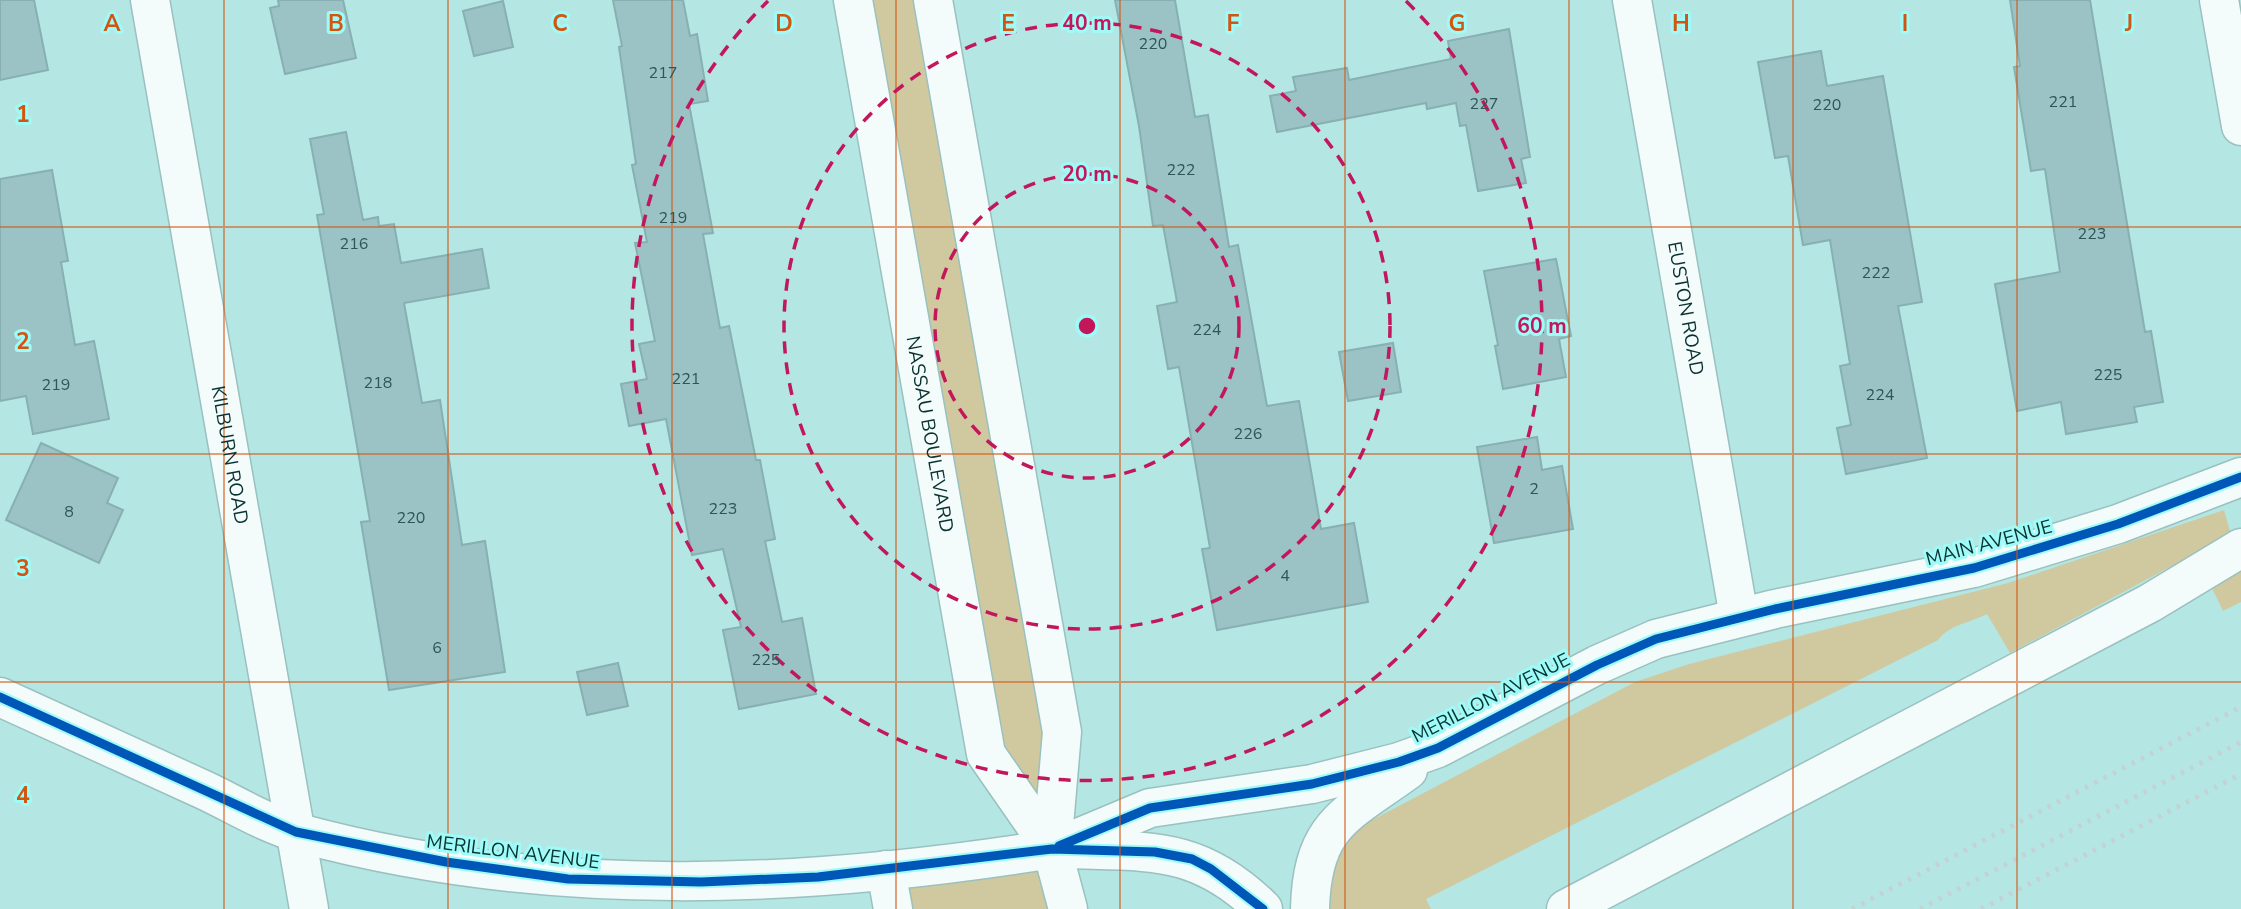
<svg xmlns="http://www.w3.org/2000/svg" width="2241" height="909" font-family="'Nunito Sans',sans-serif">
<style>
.green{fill:#d0c9a0}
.building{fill:#9bc3c5;stroke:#87b0b2;stroke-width:2}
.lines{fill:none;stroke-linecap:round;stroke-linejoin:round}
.street-casing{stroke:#99c1bf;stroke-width:41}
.secondary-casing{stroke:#99c1bf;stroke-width:41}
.street{stroke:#f4fbfb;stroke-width:38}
.secondary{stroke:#f4fbfb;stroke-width:38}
.rail{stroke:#c3d3d3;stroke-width:5;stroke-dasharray:3.5 7;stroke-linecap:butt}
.cycleway-casing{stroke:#9ffbf8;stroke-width:13}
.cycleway{stroke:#0057b8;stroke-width:9}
.grid{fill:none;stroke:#d25510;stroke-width:2;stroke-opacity:0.55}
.ring{fill:none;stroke:#c2185b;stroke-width:3.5;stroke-dasharray:12 9}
.labels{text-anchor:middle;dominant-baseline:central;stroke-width:6;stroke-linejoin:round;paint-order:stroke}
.number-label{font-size:16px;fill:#2d5656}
.street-label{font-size:19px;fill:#083231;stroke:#9ffbf8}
.grid-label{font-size:23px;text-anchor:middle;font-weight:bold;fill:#d25510;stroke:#9ffbf8;stroke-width:6;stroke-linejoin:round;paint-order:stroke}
.centre{fill:#c2185b;stroke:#9ffbf8;stroke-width:3.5}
.ring-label{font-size:21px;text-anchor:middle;font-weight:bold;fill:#c2185b;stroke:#9ffbf8;stroke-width:6;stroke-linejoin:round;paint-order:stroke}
</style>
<rect width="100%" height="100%" fill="#b4e6e4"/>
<!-- green -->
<path class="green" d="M 854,0 L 932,0 L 1058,735 L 1038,813 L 986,754 Z
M 2224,510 L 2231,534 L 2010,653 L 1987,614 C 1970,623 1950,624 1938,640 L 1426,899 L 1431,909 L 1326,909 L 1331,862 L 1355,829 L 1635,682 L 1689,664 L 2008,583 Z
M 2241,569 L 2241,602 L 2223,611 L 2212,588 Z
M 1052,849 L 1073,909 L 893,909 L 886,870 Z"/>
<!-- building -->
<path class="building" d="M 0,0 L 34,0 L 48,70 L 0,80 Z
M 278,0 L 343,0 L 356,58 L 285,74 L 270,8 L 279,6 Z
M 613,0 L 683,0 L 690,36 L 697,34 L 708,101 L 689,104 L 713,233 L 703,234 L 720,328 L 729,326 L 756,460 L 760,460 L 775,539 L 765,541 L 782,622 L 802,618 L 816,694 L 739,709 L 723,630 L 741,627 L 723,549 L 692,555 L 666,419 L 629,426 L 621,384 L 647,379 L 639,344 L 655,341 L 635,243 L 647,242 L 632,165 L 636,164 L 619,47 L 622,46 Z
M 1115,0 L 1175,0 L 1195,117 L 1208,115 L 1229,247 L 1238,245 L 1267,406 L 1299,401 L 1321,529 L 1354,523 L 1368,602 L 1217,630 L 1202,549 L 1210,548 L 1179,367 L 1168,369 L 1157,306 L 1177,302 L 1163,225 L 1153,226 L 1139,126 Z
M 2010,0 L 2090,0 L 2145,332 L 2151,331 L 2163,402 L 2134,407 L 2137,422 L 2066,434 L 2061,402 L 2017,411 L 1995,284 L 2060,272 L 2045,169 L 2031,171 L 2014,67 L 2020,66 Z
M 503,1 L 513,47 L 474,56 L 463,11 Z
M 1509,29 L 1530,157 L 1521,159 L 1526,183 L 1478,191 L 1466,125 L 1460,126 L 1456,103 L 1427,109 L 1426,103 L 1277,132 L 1270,96 L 1296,91 L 1293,77 L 1347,68 L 1349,80 L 1451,59 L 1448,41 Z
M 1821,51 L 1827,86 L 1883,76 L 1922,302 L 1898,306 L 1927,458 L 1846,474 L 1837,428 L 1851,425 L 1840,366 L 1850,364 L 1830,240 L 1803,245 L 1788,156 L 1775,158 L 1758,62 Z
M 346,132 L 363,220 L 378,217 L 379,226 L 394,224 L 401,263 L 482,249 L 489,288 L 404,303 L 422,403 L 440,400 L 462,545 L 485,541 L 505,672 L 389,690 L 361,522 L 370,521 L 317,215 L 324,214 L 310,139 Z
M 52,170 L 68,261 L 61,262 L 75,345 L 94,341 L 109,419 L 33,434 L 26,396 L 0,401 L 0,179 Z
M 1556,259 L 1571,336 L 1559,339 L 1566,377 L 1503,389 L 1495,346 L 1498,345 L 1484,271 Z
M 1393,343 L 1401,392 L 1348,401 L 1339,352 Z
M 1537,437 L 1542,470 L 1562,466 L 1573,529 L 1494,543 L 1477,447 Z
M 41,443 L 118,478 L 107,503 L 123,510 L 99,563 L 6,520 Z
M 618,663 L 628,706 L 587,715 L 577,672 Z"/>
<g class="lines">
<!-- street casing -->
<g class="street-casing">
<g id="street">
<path id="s1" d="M 150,0 L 309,909"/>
<path id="s2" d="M 1632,0 L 1739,617"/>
<path d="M 2219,0 L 2241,126"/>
<path d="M 1052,849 L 1150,808 L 1312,784 L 1399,762 L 1438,748 L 1597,665 L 1656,639 L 1775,609 L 1974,568 L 2118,524 L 2241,477"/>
<path d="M 1065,849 C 1150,852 1198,845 1263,909"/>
<path d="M 886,870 L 893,909"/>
<path d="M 1310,909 C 1312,824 1346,815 1408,770"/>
<path d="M 1566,909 L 2150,603 L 2241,548"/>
</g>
</g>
<!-- secondary casing -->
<g class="secondary-casing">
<g id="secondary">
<path id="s3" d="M 853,0 L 986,754 L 1052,849"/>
<path d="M 933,0 L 1062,732 L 1052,849 L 1068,909"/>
<path d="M 0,697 C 68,728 136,759 204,790 C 234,804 266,824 299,833 C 546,900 802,889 1052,849"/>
</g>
</g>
<!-- street -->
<use href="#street" class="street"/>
<!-- secondary -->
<use href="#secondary" class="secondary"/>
<!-- rail -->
<path class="rail" d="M 1852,909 L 2241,707
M 1920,909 L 2241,742
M 1981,909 L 2241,774"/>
<!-- cycleway casing -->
<g class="cycleway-casing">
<path id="cycleway" d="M 0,697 L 296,832 L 446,862 L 568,879 L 701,882 L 818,877 L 1052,849 L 1155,852 L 1192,859 L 1211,869 L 1263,909
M 1059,846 L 1150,808 L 1312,784 L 1399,762 L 1438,748 L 1597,665 L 1656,639 L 1775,609 L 1974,568 L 2118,524 L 2241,477"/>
</g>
<!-- cycleway -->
<use href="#cycleway" class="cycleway"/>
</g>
<!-- grid -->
<path class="grid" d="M 224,0 L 224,909M 448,0 L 448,909M 672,0 L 672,909M 896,0 L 896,909M 1120,0 L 1120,909M 1345,0 L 1345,909M 1569,0 L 1569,909M 1793,0 L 1793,909M 2017,0 L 2017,909M 0,227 L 2241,227M 0,454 L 2241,454M 0,682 L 2241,682"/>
<!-- distance rings -->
<g class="ring">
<circle cx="1087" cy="326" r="152"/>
<circle cx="1087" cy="326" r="303"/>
<path d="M1406 1A455 455 0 1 1 768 1"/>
</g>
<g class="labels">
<!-- number labels -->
<g class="number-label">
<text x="1153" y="44">220</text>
<text x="663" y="73">217</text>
<text x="2063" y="102">221</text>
<text x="1484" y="104">227</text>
<text x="1827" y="105">220</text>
<text x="1181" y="170">222</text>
<text x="673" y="218">219</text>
<text x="2092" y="234">223</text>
<text x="354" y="244">216</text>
<text x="1876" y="273">222</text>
<text x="1207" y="330">224</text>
<text x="2108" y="375">225</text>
<text x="686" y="379">221</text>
<text x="378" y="383">218</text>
<text x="56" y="385">219</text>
<text x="1880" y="395">224</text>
<text x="1248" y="434">226</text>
<text x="1534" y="489">2</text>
<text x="723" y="509">223</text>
<text x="69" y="512">8</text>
<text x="411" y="518">220</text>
<text x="1285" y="576">4</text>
<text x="437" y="648">6</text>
<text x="766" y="660">225</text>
</g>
<!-- street labels -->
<g class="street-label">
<text stroke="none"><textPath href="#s2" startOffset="313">EUSTON ROAD</textPath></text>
<text stroke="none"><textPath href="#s3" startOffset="441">NASSAU BOULEVARD</textPath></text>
<text stroke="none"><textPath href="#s1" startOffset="462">KILBURN ROAD</textPath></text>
<text transform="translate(1989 543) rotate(-15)">MAIN AVENUE</text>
<text transform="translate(1491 698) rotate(-27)">MERILLON AVENUE</text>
<text transform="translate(513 852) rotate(7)">MERILLON AVENUE</text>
</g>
</g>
<g class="grid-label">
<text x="112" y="31">A</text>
<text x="336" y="31">B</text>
<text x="560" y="31">C</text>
<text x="784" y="31">D</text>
<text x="1008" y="31">E</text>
<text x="1233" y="31">F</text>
<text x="1457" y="31">G</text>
<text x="1681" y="31">H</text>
<text x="1905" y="31">I</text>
<text x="2129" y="31">J</text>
<text x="23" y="122">1</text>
<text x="23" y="349">2</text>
<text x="23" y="576">3</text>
<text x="23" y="803">4</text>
</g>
<circle cx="1087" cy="326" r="10" class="centre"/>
<g class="ring-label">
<text x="1087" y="30">40 m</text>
<text x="1087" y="181">20 m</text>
<text x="1542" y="333">60 m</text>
</g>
</svg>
